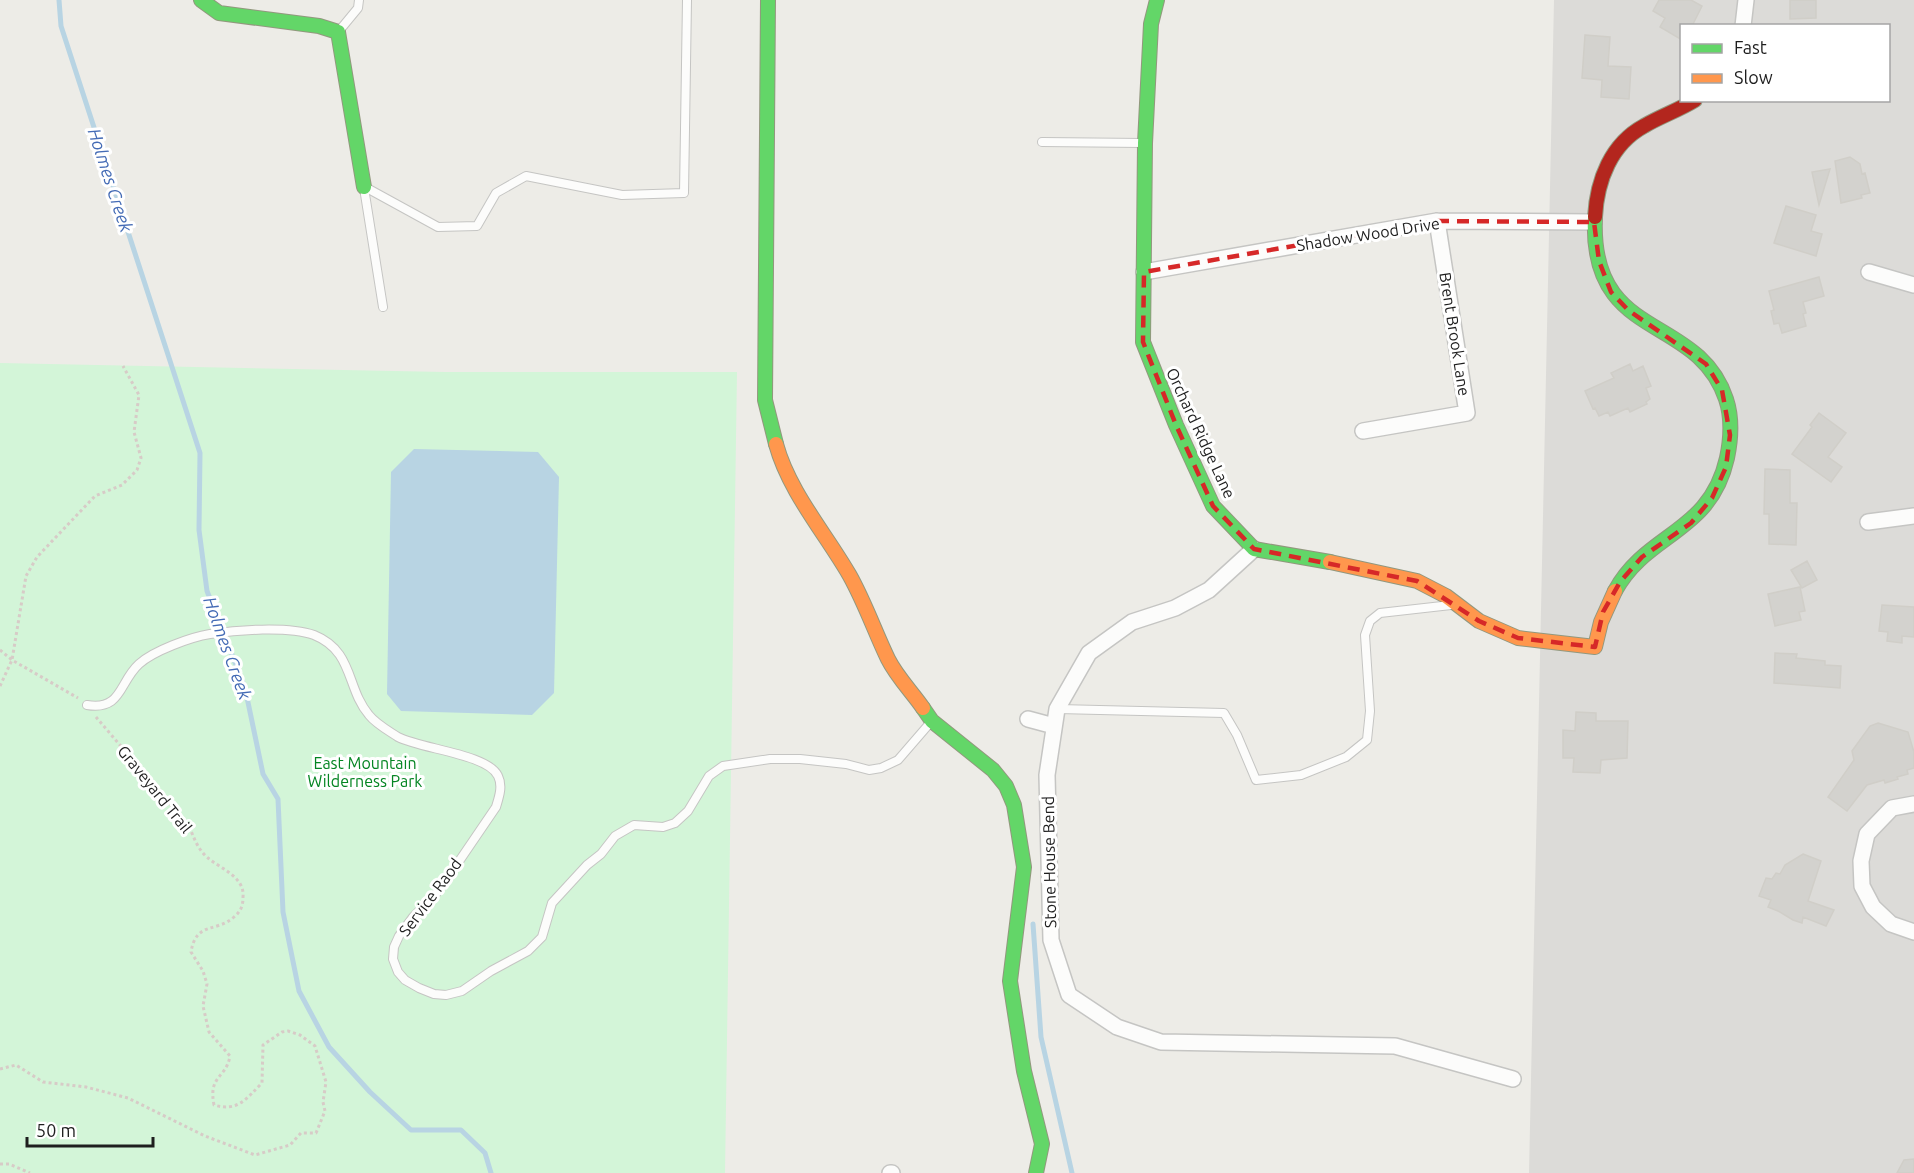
<svg xmlns="http://www.w3.org/2000/svg" width="1914" height="1173" font-family="Ubuntu,sans-serif">
<style>
.residential{fill:#dcdbd8;fill-rule:evenodd}
.park{fill:#d3f5d8}
.water{fill:#b8d4e3}
.lines{fill:none;stroke-linecap:round;stroke-linejoin:round}
.stream{stroke:#b8d4e3;stroke-width:5}
.building{fill:#d3d2ce;stroke:#d0cec8;stroke-width:1.5}
.lane-casing{stroke:#c5c5c3;stroke-width:10}
.street-casing{stroke:#c5c5c3;stroke-width:18}
.fast-casing{stroke:#92987e;stroke-width:16}
.slow-casing{stroke:#92987e;stroke-width:16}
.jam-casing{stroke:#92987e;stroke-width:16}
.path{stroke:#d7cbc7;stroke-width:3;stroke-dasharray:3 3;stroke-linecap:butt}
.lane{stroke:#fcfcfb;stroke-width:8}
.street{stroke:#fcfcfb;stroke-width:15}
.fast{stroke:#63d668;stroke-width:14}
.slow{stroke:#ff974d;stroke-width:14}
.jam{stroke:#b3261e;stroke-width:14}
.marked{fill:none;stroke:#d62828;stroke-width:4.5;stroke-dasharray:12 8;stroke-linejoin:round}
.labels{text-anchor:middle;dominant-baseline:central;stroke-width:6;stroke-linejoin:round;paint-order:stroke}
.street-label{font-size:16px;fill:#1e1e1e;stroke:#fff}
.park-label{font-size:16px;fill:#048522;stroke:#fff}
.water-label{font-size:18px;font-style:italic;fill:#446bb5;stroke:#fff}
</style>
<rect width="100%" height="100%" fill="#edece7"/>
<!-- residential -->
<path class="residential" d="M 1554,0 L 1914,0 L 1914,1173 L 1529,1173 ZM 1682,26 L 1888,26 L 1888,100 L 1682,100 Z"/>
<!-- park -->
<path class="park" d="M 0,363 L 445,372 L 737,372 L 725,1173 L 0,1173 Z"/>
<!-- water -->
<path class="water" d="M 414,449 L 538,452 L 559,477 L 554,693 L 532,715 L 401,711 L 387,694 L 391,472 Z"/>
<g class="lines">
<!-- stream -->
<path class="stream" d="M 59,0 L 61,26 L 200,453 L 199,530 L 207,591 L 245,688 L 263,774 L 278,799 L 283,912 L 299,991 L 329,1047 L 370,1092 L 411,1130 L 461,1130 L 485,1153 L 491,1173
M 1033,924 L 1041,1037 L 1072,1173"/>
</g>
<!-- building -->
<path class="building" d="M 1659,0 L 1691,0 L 1702,6 L 1692,26 L 1682,26 L 1682,40 L 1660,27 L 1665,18 L 1653,11 Z
M 1790,0 L 1816,0 L 1816,18 L 1790,19 Z
M 1585,35 L 1610,37 L 1608,66 L 1631,67 L 1629,99 L 1601,97 L 1602,80 L 1582,78 Z
M 1850,157 L 1860,164 L 1862,174 L 1865,173 L 1870,193 L 1861,195 L 1862,198 L 1841,203 L 1835,161 Z
M 1830,169 L 1819,205 L 1812,172 Z
M 1786,206 L 1816,215 L 1811,231 L 1822,234 L 1816,256 L 1774,243 Z
M 1819,277 L 1824,296 L 1803,302 L 1806,313 L 1803,314 L 1806,326 L 1782,333 L 1779,323 L 1774,324 L 1771,311 L 1774,310 L 1769,291 Z
M 1630,364 L 1633,371 L 1643,366 L 1651,386 L 1646,388 L 1650,399 L 1646,402 L 1647,404 L 1630,412 L 1628,408 L 1610,416 L 1608,412 L 1599,416 L 1595,408 L 1593,409 L 1585,391 L 1614,378 L 1611,373 Z
M 1819,413 L 1846,433 L 1828,457 L 1842,467 L 1831,482 L 1792,454 L 1812,427 L 1810,425 Z
M 1765,469 L 1790,470 L 1790,503 L 1797,503 L 1796,545 L 1769,544 L 1769,514 L 1764,514 Z
M 1807,561 L 1817,580 L 1802,588 L 1791,570 Z
M 1800,587 L 1805,611 L 1799,612 L 1801,620 L 1775,626 L 1768,594 Z
M 1882,605 L 1914,607 L 1914,637 L 1902,636 L 1902,643 L 1887,641 L 1888,632 L 1879,631 Z
M 1775,653 L 1797,654 L 1796,658 L 1825,661 L 1825,665 L 1841,666 L 1840,688 L 1774,683 Z
M 1576,712 L 1596,713 L 1596,721 L 1628,721 L 1627,758 L 1601,760 L 1600,773 L 1573,772 L 1574,758 L 1563,758 L 1563,730 L 1575,731 Z
M 1878,723 L 1908,732 L 1914,752 L 1914,768 L 1907,770 L 1908,774 L 1897,777 L 1898,779 L 1885,783 L 1884,780 L 1867,785 L 1847,811 L 1828,797 L 1854,760 L 1852,751 L 1870,726 Z
M 1803,854 L 1821,861 L 1808,901 L 1834,910 L 1826,926 L 1803,917 L 1802,923 L 1793,920 L 1778,911 L 1768,907 L 1771,900 L 1759,896 L 1766,878 L 1772,879 L 1776,873 L 1780,874 L 1785,865 Z
M 1914,1159 L 1914,1173 L 1897,1173 L 1904,1160 Z"/>
<g class="lines">
<!-- lane casing -->
<g class="lane-casing">
<path id="lane" d="M 339,31 L 358,8 L 359,0
M 1042,142 L 1143,143
M 365,187 L 438,227 L 477,226 L 496,193 L 526,176 L 622,195 L 684,193 L 687,0
M 364,188 L 383,307
M 87,705 C 122,711 119,682 139,664 C 153,651 191,637 210,634 C 237,630 288,626 314,635 C 354,651 346,688 369,715 C 376,724 389,731 398,737 C 421,749 488,754 498,776 C 503,786 499,797 496,807 L 447,879 L 435,895 L 413,917 L 399,936 L 394,947 L 393,959 L 398,972 L 405,980 L 419,988 L 434,994 L 446,995 L 462,991 L 491,971 L 528,951 L 542,937 L 552,903 L 587,865 L 601,854 L 615,836 L 634,825 L 663,827 L 675,823 L 688,811 L 709,776 L 723,766 L 770,759 L 800,759 L 846,764 L 869,770 L 881,768 L 898,760 L 930,723
M 1058,709 L 1224,713 L 1237,735 L 1256,780 L 1301,775 L 1346,757 L 1367,740 L 1370,711 L 1365,635 L 1370,621 L 1380,613 L 1451,605"/>
</g>
<!-- street casing -->
<g class="street-casing">
<path id="street" d="M 1743,26 L 1746,0
M 1144,272 L 1437,221 L 1594,222
M 1869,272 L 1914,285
M 1363,431 L 1467,413 L 1437,221
M 1868,522 L 1914,516
M 1254,549 L 1209,590 L 1175,608 L 1132,622 L 1089,653 L 1057,709 L 1047,775 L 1051,940 L 1069,995 L 1117,1027 L 1161,1042 L 1395,1046 L 1513,1079
M 1028,719 L 1054,726
M 1914,804 L 1892,808 L 1867,834 L 1861,861 L 1862,886 L 1873,907 L 1891,924 L 1914,932
M 890,1173 L 892,1173"/>
</g>
<!-- fast casing -->
<g class="fast-casing">
<path id="fast" d="M 201,0 L 219,13 L 319,26 L 338,32 L 364,187
M 768,0 L 765,400 L 776,444
M 1157,0 L 1151,24 L 1145,143 L 1143,342 L 1176,425 L 1213,506 L 1254,549 L 1330,562
M 1595,217 C 1589,343 1697,312 1726,399 C 1732,417 1731,439 1727,458 C 1710,534 1647,532 1615,591
M 923,708 L 932,721 L 993,770 L 1006,786 L 1014,805 L 1024,867 L 1010,981 L 1024,1071 L 1042,1144 L 1036,1173"/>
</g>
<!-- slow casing -->
<g class="slow-casing">
<path id="slow" d="M 776,444 C 789,492 826,534 850,576 C 865,603 875,632 888,659 C 897,677 912,692 923,708
M 1330,562 L 1417,581 L 1446,596 L 1479,621 L 1518,638 L 1595,647 L 1601,622 L 1615,591"/>
</g>
<!-- jam casing -->
<g class="jam-casing">
<path id="jam" d="M 1595,217 C 1597,180 1611,144 1644,126 C 1661,116 1679,110 1695,100"/>
</g>
<!-- path -->
<path class="path" d="M 0,650 L 12,660 L 78,698
M 0,686 L 12,660 L 26,576 L 37,557 L 95,496 L 122,485 L 137,470 L 141,458 L 134,432 L 139,395 L 123,366
M 0,1069 L 16,1065 L 43,1082 L 86,1087 L 128,1098 L 205,1136 L 255,1155 L 290,1145 L 301,1133 L 316,1133 L 325,1111 L 323,1102 L 326,1082 L 315,1046 L 300,1035 L 288,1031 L 282,1032 L 263,1045 L 262,1083 C 246,1099 238,1112 214,1105 C 208,1075 226,1079 230,1056 L 209,1032 L 203,1006 L 207,984 L 203,971 L 191,952 C 196,921 216,933 234,917 C 241,911 243,906 243,897 C 245,877 221,869 208,858 C 198,850 194,838 189,826 L 96,717
M 0,1164 L 9,1164 L 30,1173"/>
<!-- lane -->
<use href="#lane" class="lane"/>
<!-- street -->
<use href="#street" class="street"/>
<!-- fast -->
<use href="#fast" class="fast"/>
<!-- slow -->
<use href="#slow" class="slow"/>
<!-- jam -->
<use href="#jam" class="jam"/>
</g>
<!-- marked area -->
<path class="marked" d="M 1437,221 L 1594,222 L 1599,261 L 1611,292 L 1628,310 L 1706,364 L 1722,390 L 1730,435 L 1726,467 L 1712,498 L 1691,523 L 1642,557 L 1620,582 L 1603,612 L 1595,647 L 1518,638 L 1479,621 L 1417,581 L 1254,549 L 1213,506 L 1176,425 L 1143,342 L 1144,272 Z"/>
<g class="labels">
<!-- street labels -->
<g class="street-label">
<text transform="translate(1368 234) rotate(-9)">Shadow Wood Drive</text>
<text transform="translate(1455 334) rotate(81)">Brent Brook Lane</text>
<text transform="translate(1201 433) rotate(65)">Orchard Ridge Lane</text>
<text transform="translate(155 789) rotate(51)">Graveyard Trail</text>
<text transform="translate(1049 862) rotate(-91)">Stone House Bend</text>
<text transform="translate(430 897) rotate(-53)">Service Raod</text>
</g>
<!-- park labels -->
<g class="park-label">
<text x="365" y="763">East Mountain<tspan x="365" dy="18">Wilderness Park</tspan></text>
</g>
<!-- water labels -->
<g class="water-label">
<text transform="translate(111 180) rotate(72)">Holmes Creek</text>
<text transform="translate(228 648) rotate(70)">Holmes Creek</text>
</g>
</g>
<!-- legend -->
<rect x="1680" y="24" width="210" height="78" fill="#ffffff" stroke="#a5a5a5" stroke-width="1.5"/>
<rect x="1692" y="44" width="30" height="9" fill="#63d668" stroke="#a5a5a5" stroke-width="1.5"/>
<text x="1734" y="54" font-size="18" fill="#1e1e1e">Fast</text>
<rect x="1692" y="74" width="30" height="9" fill="#ff974d" stroke="#a5a5a5" stroke-width="1.5"/>
<text x="1734" y="84" font-size="18" fill="#1e1e1e">Slow</text>
<!-- scale -->
<path d="M27 1137v9h126v-9" fill="none" stroke="#1e1e1e" stroke-width="3"/>
<text x="36" y="1137" font-size="18" fill="#1e1e1e" stroke="#ffffff" stroke-width="4.5" paint-order="stroke">50 m</text>
</svg>
